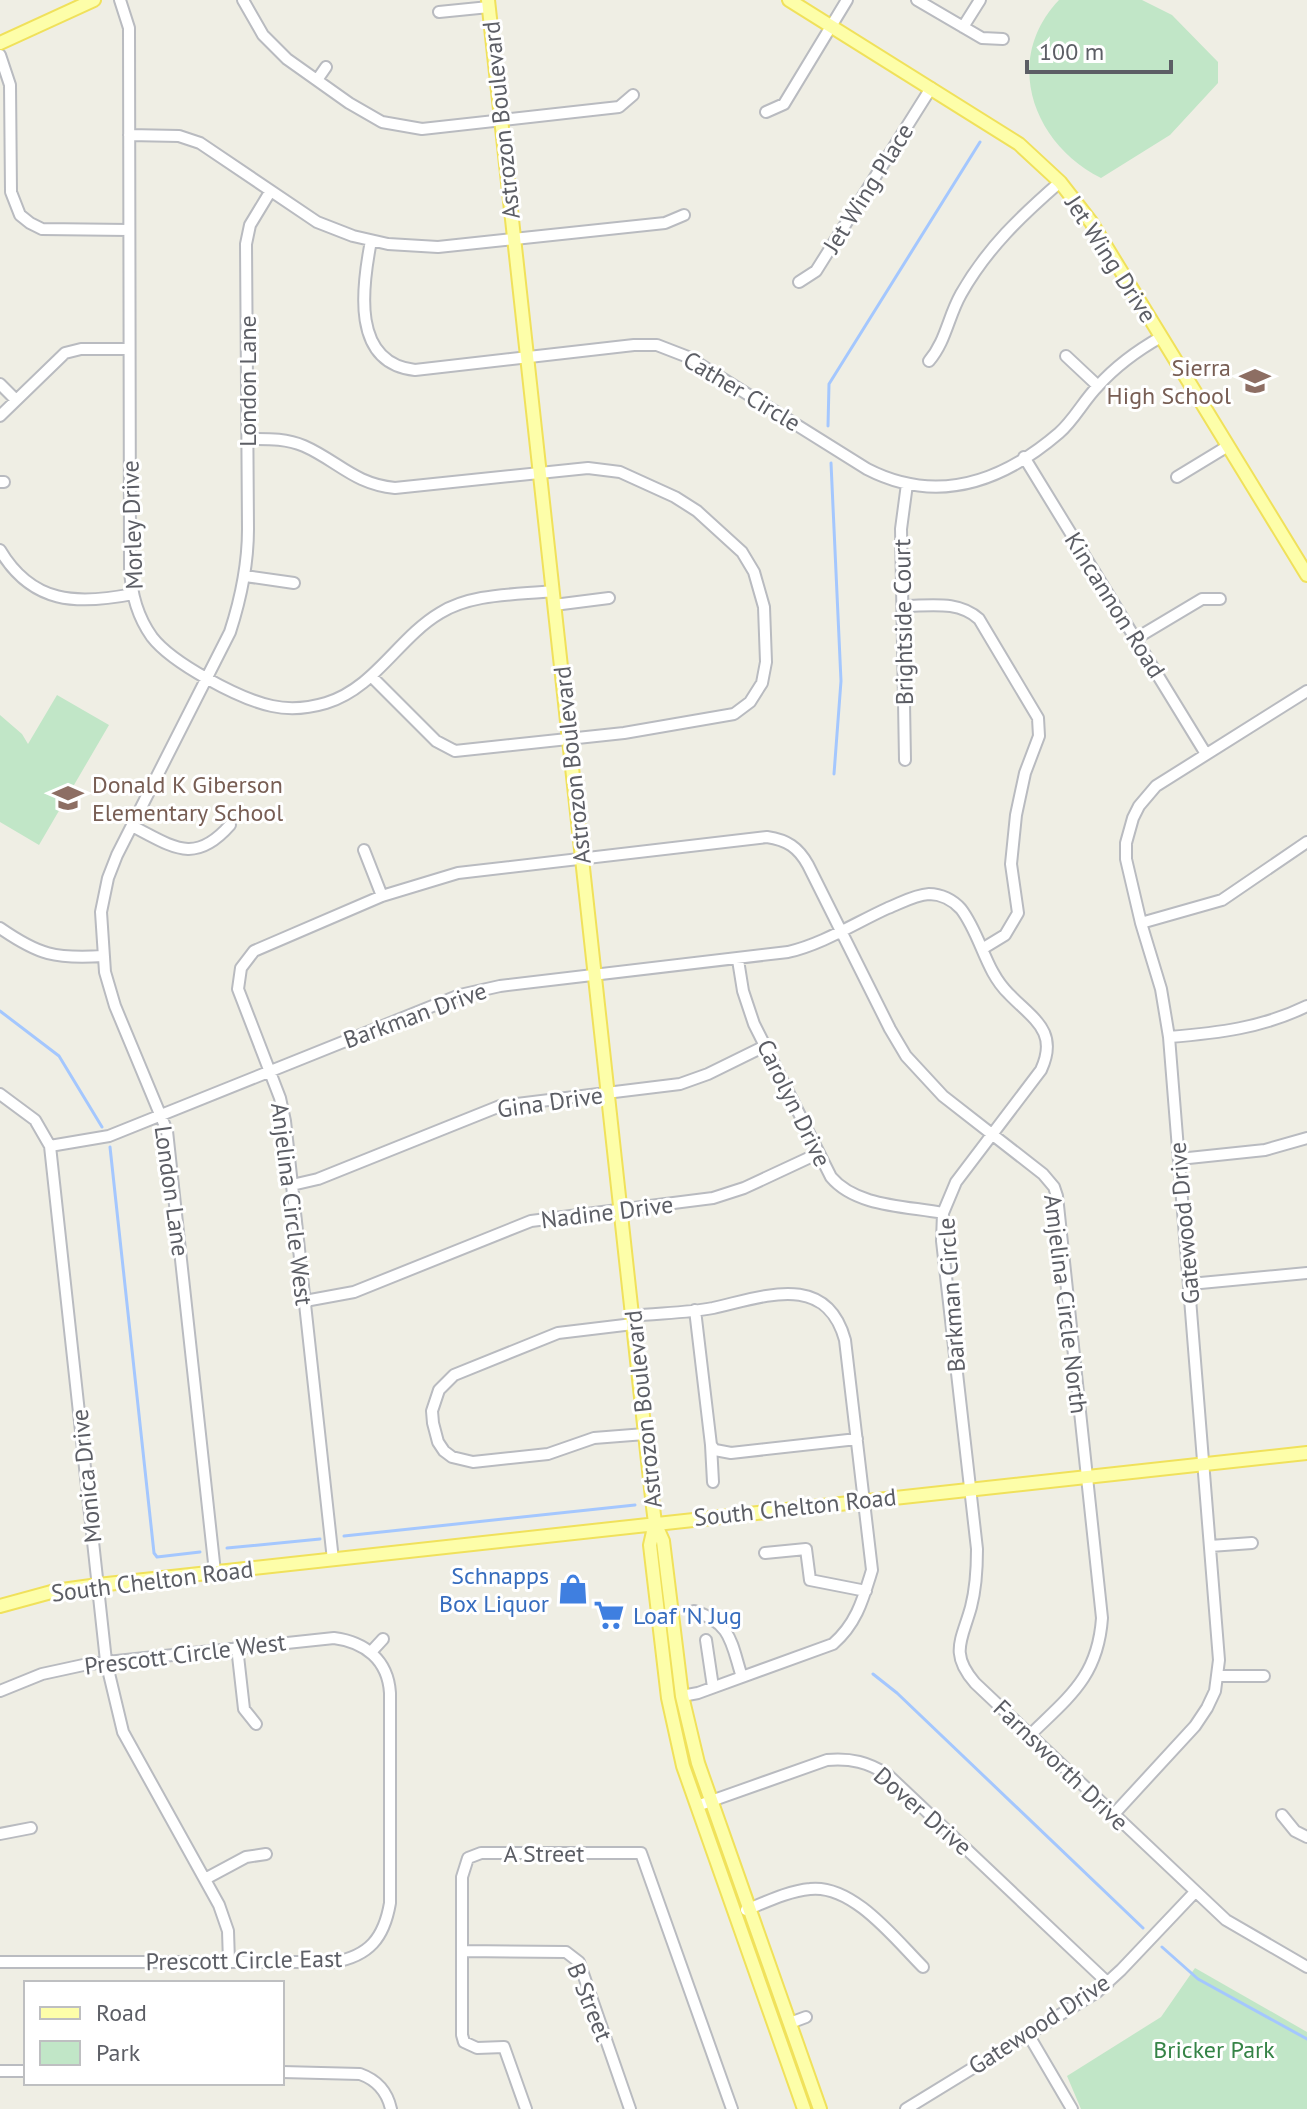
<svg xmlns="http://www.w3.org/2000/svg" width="1307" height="2109" font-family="'PT Sans',sans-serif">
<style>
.green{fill:#c1e6c7}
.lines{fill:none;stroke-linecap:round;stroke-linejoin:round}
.stream{stroke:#a4c7fe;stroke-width:3}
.minor-casing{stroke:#b9bbc0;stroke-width:14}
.major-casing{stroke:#f0e15b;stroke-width:16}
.minor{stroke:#fff;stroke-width:10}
.major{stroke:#fdfea9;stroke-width:12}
.labels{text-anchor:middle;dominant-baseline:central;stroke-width:6;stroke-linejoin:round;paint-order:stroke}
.street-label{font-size:24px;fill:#5c5e65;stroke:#fff}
.education-label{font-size:24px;fill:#785e54;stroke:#fff;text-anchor:end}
.shop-label{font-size:24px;fill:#366cbe;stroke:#fff;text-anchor:end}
.park-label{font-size:24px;fill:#358346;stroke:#fff}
</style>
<rect width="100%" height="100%" fill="#efeee4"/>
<!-- green -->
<path class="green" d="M 1059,0 L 1142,0 L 1172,15 L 1218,62 L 1218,83 L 1170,135 L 1101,178 C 1033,144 1002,60 1059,0 Z
M 57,695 L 109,725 L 39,845 L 0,822 L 0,715 L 22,734 L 28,744 Z
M 1195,1968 L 1307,2032 L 1307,2109 L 1081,2109 L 1067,2076 L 1161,2017 Z"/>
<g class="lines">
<!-- stream -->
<path class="stream" d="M 828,426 L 829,384 L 980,142
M 831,463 L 841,681 L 834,774
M 0,1011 L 59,1056 L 102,1127
M 110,1147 L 154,1553 L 157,1557 L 200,1552
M 344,1536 L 635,1505
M 227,1548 L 320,1539
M 873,1674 L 897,1693 L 1143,1928
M 1162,1947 L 1198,1979 L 1307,2039"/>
<!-- minor casing -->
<g class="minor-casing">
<path id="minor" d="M 120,0 L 129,28 L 130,568 C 131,593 137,616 152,637 C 172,663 239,699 272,706 C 290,710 309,708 326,703 C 375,688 398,638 440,613 C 472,593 516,595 553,591
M 243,0 L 263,35 L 287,59 L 349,103 L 382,122 L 422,129 L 619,107 L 633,95
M 917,0 L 982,38 L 1003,39
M 439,12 L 489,7
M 963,27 L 980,0
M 0,55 L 10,85 L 11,192 L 20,215 L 30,223 L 42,229 L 129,230
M 317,80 L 326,67
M 766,112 L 784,104 L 847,0
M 129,135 L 179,136 L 200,143 L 317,222 L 353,236 L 388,244 L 438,247 L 665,223 L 684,215
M 371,241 C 362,287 351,363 415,370 L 634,345 L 657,345 L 688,357 L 867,469 C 937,505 1002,482 1059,433 C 1074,420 1084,400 1098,386 C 1116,366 1138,350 1161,337
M 799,282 L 816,271 L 931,88
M 1066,356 L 1098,386
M 929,361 C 946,341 948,317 961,294 C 987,248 1021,216 1060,182
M 0,384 L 15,399
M 0,416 L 65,353 L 81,349 L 129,349
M 248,439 C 267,439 285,438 304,446 C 338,461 354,484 395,488 L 588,468 L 620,472 L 675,497 L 697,511 L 742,552 L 754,572 L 764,607 L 766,662 L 762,683 L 750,702 L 734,714 L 624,733 L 455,751 L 436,741 L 371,676
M 1024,457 L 1206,754
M 1177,477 L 1228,446
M 0,482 L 4,482
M 0,550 C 32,604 77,605 133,594
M 245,576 L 294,583
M 554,605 L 609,598
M 903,606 C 930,606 958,600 979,619 L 1038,718 L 1039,736 L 1025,773 L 1016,815 L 1011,864 L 1018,913 L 1005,935 L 982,949
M 1135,639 L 1202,599 L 1220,599
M 905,760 L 901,529 L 907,484
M 132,826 C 172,846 194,866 230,825
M 364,850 L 382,896
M 1141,923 L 1222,900 L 1307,842
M 0,928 C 39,955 55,959 103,956
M 738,960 L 743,991 L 754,1024 L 831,1177 C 856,1207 907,1206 943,1213
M 1169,1037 C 1218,1033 1262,1028 1307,1006
M 0,1094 L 35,1120 L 50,1146 L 106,1661 L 123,1732 L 219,1905 L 228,1931 L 229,1962
M 50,1146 L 109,1136 L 460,995 L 500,986 L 788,952 C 823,944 855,923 888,908 C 901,903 914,895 929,894 C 941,894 953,900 961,909 C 981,935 985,971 1009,994 C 1033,1019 1059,1031 1041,1070 L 956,1182 L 943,1213 L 942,1241 L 977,1549 C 977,1569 976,1588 971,1607 C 962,1640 949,1653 975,1683 L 1226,1920 L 1307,1967
M 1179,1159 L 1265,1150 L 1307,1138
M 292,1185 L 318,1179 L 500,1106 L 680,1084 L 708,1074 L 765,1046
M 1190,1284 L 1307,1273
M 305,1301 L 354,1292 L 531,1221 L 713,1198 L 744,1188 L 817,1154
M 695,1310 L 711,1445 L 715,1450 L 731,1453 L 857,1439
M 632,1316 C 659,1313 687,1313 713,1308 C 763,1297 826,1271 845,1340 L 872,1570 C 863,1599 857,1623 833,1644 L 698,1693 L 682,1696
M 633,1324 L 558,1333 L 454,1375 L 439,1390 L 432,1411 L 433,1423 L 438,1442 L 444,1451 L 452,1457 L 473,1462 L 548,1454 L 594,1438 L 645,1434
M 711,1445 L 713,1482
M 1210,1546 L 1252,1543
M 765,1553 L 806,1549 L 810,1580 L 866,1591
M 333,1560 L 285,1121 L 280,1098 L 238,989 L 241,968 L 254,951 L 382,896 L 458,873 L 767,837 C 787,840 798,847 808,865 L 890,1029 L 906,1056 L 943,1096 L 1043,1174 L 1054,1187 L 1057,1196 L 1102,1618 C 1098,1676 1070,1696 1031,1734
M 215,1572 L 167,1131 L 115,1006 L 105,972 L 101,912 L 108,878 L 117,855 L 230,632 C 241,598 248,565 248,529 L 246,244 L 250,225 L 270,192
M 694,1611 C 732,1623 731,1643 742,1677
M 706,1640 L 713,1687
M 237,1647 L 244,1709 L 256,1724
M 371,1652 L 383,1639
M 1218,1676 L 1264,1676
M 0,1691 L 42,1674 L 88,1664 L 334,1638 C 365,1642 388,1660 390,1693 L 390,1903 C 384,1938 369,1956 334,1962 L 0,1962
M 697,1806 L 827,1760 C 851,1758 868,1762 888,1775 L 1108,1983
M 1114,1814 L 1195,1726 L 1207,1708 L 1215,1691 L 1219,1660 L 1169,1037 L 1161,989 L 1141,923 L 1126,859 L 1126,843 L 1133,818 L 1139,806 L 1156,786 L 1307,691
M 1282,1815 L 1295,1831 L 1307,1837
M 0,1834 L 31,1828
M 205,1879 L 246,1857 L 266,1854
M 746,1910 C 766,1902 788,1891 810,1889 C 853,1884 895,1939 923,1967
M 462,1951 L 566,1952 L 579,1962 L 630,2109
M 790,2023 L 806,2017
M 1028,2034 L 1072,2109
M 0,2071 L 26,2071
M 282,2072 L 360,2074 C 377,2080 387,2091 391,2109
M 526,2109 L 504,2047 L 477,2048 L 464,2042 L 462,2035 L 462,1877 L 468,1858 L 481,1853 L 641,1853 L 732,2109
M 906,2109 L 1097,1992 L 1121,1970 L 1195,1892"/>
</g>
<!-- major casing -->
<g class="major-casing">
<path id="major" d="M 488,0 L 653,1507 L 655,1523 L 663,1541 L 682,1696 L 698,1763 L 820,2109
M 789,0 L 1019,144 L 1060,182 L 1091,222 L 1307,575
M 0,43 L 94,0
M 655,1523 L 650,1545 L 668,1698 L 683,1766 L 804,2109
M 0,1606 L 55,1591 L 98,1585 L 1307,1453"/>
</g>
<!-- minor -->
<use href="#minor" class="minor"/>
<!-- major -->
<use href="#major" class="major"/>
</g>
<!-- icons -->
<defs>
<g id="school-bare" transform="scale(2.4)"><path d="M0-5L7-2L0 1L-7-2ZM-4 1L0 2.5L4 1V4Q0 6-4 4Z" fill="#8d6e63" stroke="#fff" stroke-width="2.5" paint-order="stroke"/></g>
<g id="shop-bare" transform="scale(2.4)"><path d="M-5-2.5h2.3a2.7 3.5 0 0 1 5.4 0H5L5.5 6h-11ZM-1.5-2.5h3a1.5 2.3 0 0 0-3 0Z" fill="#3f7fe0" stroke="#fff" stroke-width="2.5" paint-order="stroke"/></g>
<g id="supermarket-bare" transform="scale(2.4)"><path d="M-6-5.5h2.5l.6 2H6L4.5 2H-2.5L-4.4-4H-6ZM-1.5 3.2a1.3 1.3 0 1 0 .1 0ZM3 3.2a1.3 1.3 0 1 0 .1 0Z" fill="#3f7fe0" stroke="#fff" stroke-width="2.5" paint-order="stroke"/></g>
</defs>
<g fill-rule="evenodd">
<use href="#school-bare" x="1255" y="381"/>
<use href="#school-bare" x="68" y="798"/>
<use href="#shop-bare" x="573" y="1589"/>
<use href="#supermarket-bare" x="609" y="1615"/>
</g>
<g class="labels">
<!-- street labels -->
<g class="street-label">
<text transform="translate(501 120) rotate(-96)">Astrozon Boulevard</text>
<text transform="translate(868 188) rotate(-58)">Jet Wing Place</text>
<text transform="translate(1111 259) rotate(57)">Jet Wing Drive</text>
<text transform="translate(247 381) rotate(-90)">London Lane</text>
<text transform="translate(742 391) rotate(31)">Cather Circle</text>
<text transform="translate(132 525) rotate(-92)">Morley Drive</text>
<text transform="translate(1115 605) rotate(58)">Kincannon Road</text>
<text transform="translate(903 622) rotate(-91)">Brightside Court</text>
<text transform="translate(572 765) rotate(-96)">Astrozon Boulevard</text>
<text transform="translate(415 1015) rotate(-20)">Barkman Drive</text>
<text transform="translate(550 1102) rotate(-8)">Gina Drive</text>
<text transform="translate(794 1103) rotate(64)">Carolyn Drive</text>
<text transform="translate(172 1191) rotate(82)">London Lane</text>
<text transform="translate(292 1204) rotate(83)">Anjelina Circle West</text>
<text transform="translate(607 1212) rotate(-7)">Nadine Drive</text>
<text transform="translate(1184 1223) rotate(-95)">Gatewood Drive</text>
<text transform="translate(951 1295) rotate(-94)">Barkman Circle</text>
<text transform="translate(1066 1304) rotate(83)">Amjelina Circle North</text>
<text transform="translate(643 1409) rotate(-96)">Astrozon Boulevard</text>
<text transform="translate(86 1476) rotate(-96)">Monica Drive</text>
<text transform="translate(795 1507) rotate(-6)">South Chelton Road</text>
<text transform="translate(152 1581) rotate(-7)">South Chelton Road</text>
<text transform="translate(185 1654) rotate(-7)">Prescott Circle West</text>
<text transform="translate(1061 1765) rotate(44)">Farnsworth Drive</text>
<text transform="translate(923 1811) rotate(41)">Dover Drive</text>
<text x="544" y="1853">A Street</text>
<text transform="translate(244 1960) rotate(-1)">Prescott Circle East</text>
<text transform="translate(590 2002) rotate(68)">B Street</text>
<text transform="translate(1039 2024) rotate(-33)">Gatewood Drive</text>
</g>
<!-- education labels -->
<g class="education-label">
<text x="1231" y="367">Sierra<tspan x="1231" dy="28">High School</tspan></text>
<text x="92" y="784" text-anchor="start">Donald K Giberson<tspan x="92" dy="28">Elementary School</tspan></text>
</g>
<!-- shop labels -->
<g class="shop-label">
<text x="549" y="1575">Schnapps<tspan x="549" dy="28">Box Liquor</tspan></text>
<text x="633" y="1615" text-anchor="start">Loaf 'N Jug</text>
</g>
<!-- park labels -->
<g class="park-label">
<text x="1214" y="2049">Bricker Park</text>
</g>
</g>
<!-- legend -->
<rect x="24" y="1981" width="260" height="104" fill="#ffffff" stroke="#bebfc1" stroke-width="2"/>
<rect x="40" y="2007" width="40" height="12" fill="#fdfea9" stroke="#bebfc1" stroke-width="2"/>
<text x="96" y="2021" font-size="24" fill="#5c5e65">Road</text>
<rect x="40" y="2041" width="40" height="24" fill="#c1e6c7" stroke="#bebfc1" stroke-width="2"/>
<text x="96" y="2061" font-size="24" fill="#5c5e65">Park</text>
<!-- scale -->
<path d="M1027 60v12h144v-12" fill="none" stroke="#5c5e65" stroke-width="4"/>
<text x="1039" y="60" font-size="24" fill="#5c5e65" stroke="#ffffff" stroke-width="6" paint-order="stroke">100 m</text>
</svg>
